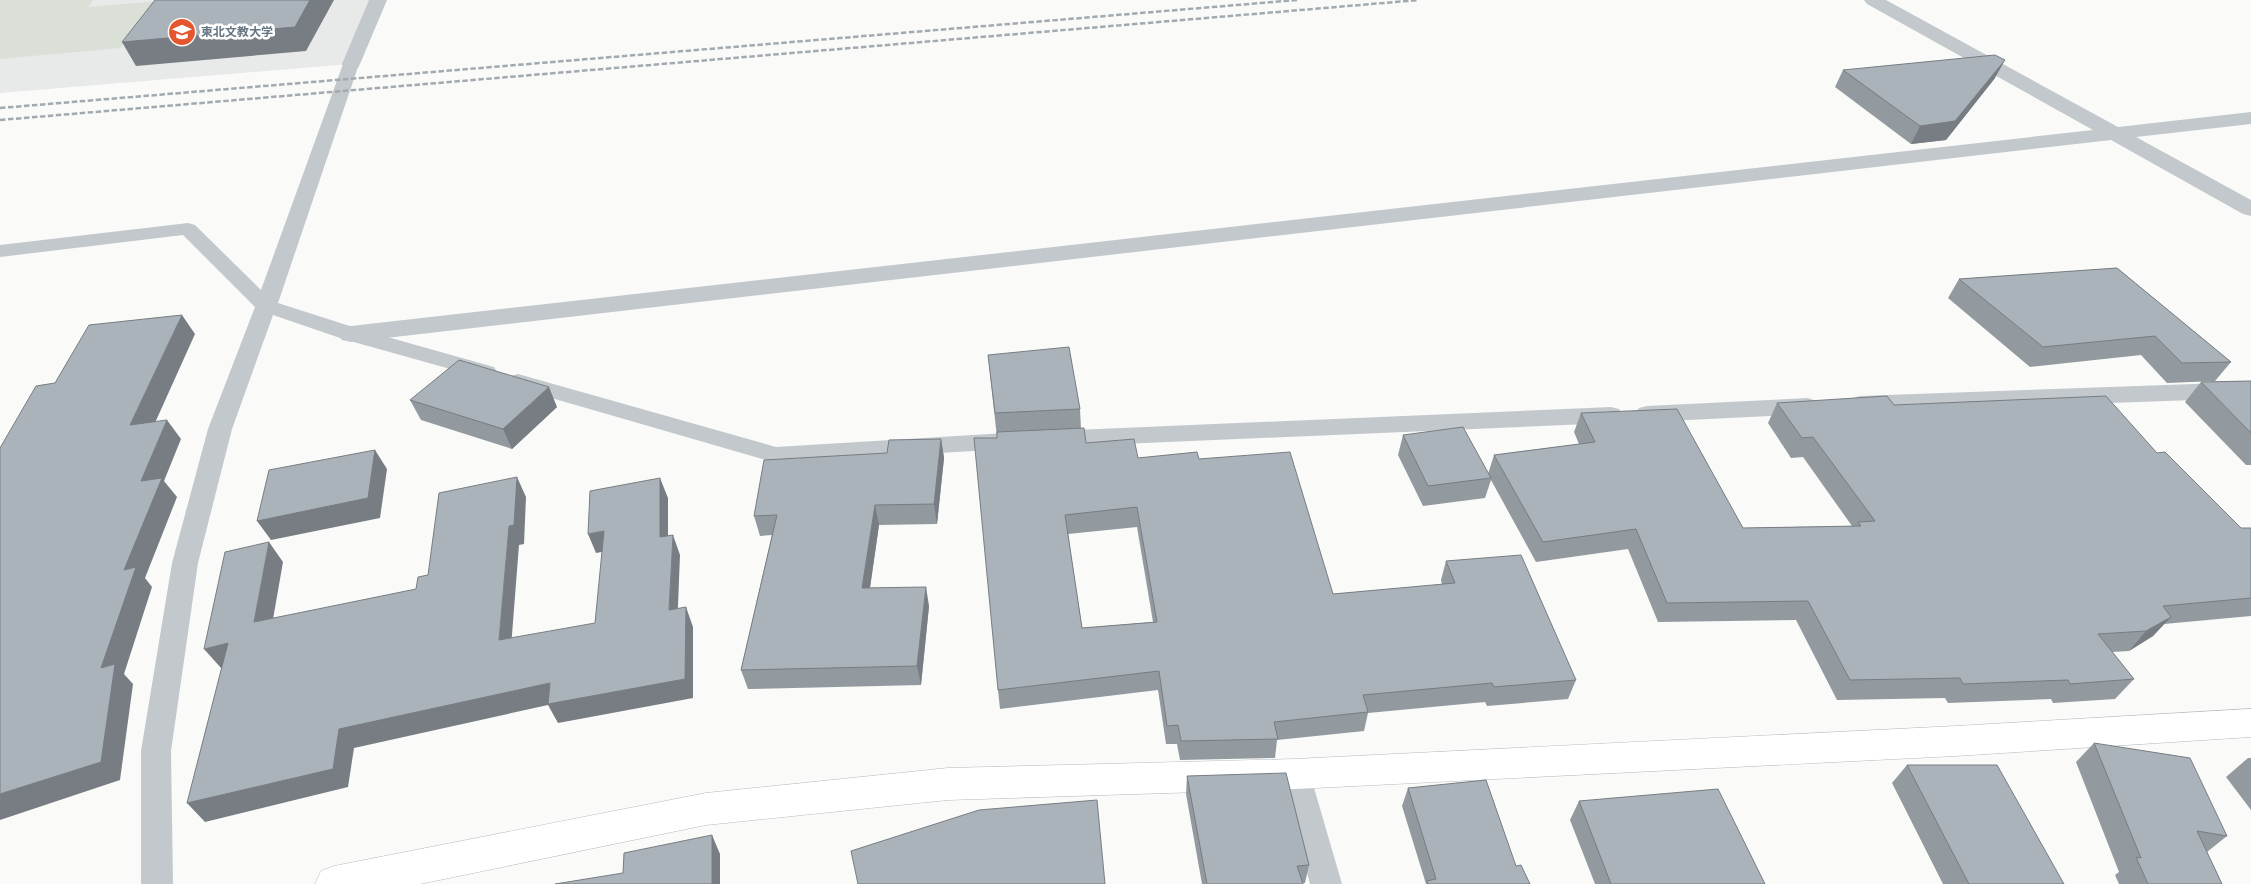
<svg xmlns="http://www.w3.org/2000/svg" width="2251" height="884" font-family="'Varela Round','Noto Sans JP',sans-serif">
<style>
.built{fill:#e8e9e9}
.green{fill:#dadfd7}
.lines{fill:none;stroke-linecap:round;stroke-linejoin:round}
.secondary-casing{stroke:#b3babf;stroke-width:1}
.lane{fill:#c3c8cc;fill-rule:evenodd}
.street{fill:#c3c8cc;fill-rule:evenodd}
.secondary{fill:#fff;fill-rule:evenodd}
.rail{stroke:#a2aab0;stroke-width:2.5;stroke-dasharray:5.5 2.5;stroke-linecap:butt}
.wall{fill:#929a9f;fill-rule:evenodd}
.shaded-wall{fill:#777d82}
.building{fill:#aab3b9;stroke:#777d82;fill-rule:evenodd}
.labels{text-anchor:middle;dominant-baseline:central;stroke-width:5;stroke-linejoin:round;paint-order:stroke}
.far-poi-label{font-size:12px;font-weight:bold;fill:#657683;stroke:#fff;text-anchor:start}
</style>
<rect width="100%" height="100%" fill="#fafaf8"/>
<!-- built -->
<path class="built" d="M 0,0 L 378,0 L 351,64 L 0,93 Z"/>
<!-- green -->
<path class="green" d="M 0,0 L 93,0 L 88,7 L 172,0 L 139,22 L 120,48 L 0,59 Z"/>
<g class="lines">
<!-- secondary casing -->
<g class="secondary-casing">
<path id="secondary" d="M 2251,709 L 2251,737 L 1956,756 L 1295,789 L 948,800 L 706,825 L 420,884 L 315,884 L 321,871 L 334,866 L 706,793 L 948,768 L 1295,759 L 1956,726 Z"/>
</g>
<!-- lane -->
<path class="lane" d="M 351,59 L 357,61 L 359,64 L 278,303 L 359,329 L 494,367 L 497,372 L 494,377 L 486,379 L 343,339 L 273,315 L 232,429 L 198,563 L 171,751 L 173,884 L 141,884 L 141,751 L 172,563 L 208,429 L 255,307 L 183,235 L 0,257 L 0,245 L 188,223 L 195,225 L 261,290 L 343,64 L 345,61 Z
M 518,374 L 776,447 L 1006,433 L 1014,435 L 1018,441 L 1014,447 L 1006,449 L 776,463 L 510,386 L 507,381 L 510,376 Z
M 2251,382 L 2251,398 L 1859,412 L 1851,409 L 1847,404 L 1851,399 L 1859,396 Z
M 1808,398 L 1816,401 L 1820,406 L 1816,411 L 1808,414 L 1647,422 L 1639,420 L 1635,414 L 1639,408 L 1647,406 Z
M 1611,407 L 1619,409 L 1623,415 L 1619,421 L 1611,423 L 1052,447 L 1044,445 L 1040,439 L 1044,433 L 1052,431 Z
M 1295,761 L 1306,765 L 1310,774 L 1342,884 L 1310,884 L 1280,774 L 1284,765 Z"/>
<!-- street -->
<path class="street" d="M 369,0 L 387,0 L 360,64 L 358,68 L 351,70 L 344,68 L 342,64 Z
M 1864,0 L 1886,0 L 2118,127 L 2251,112 L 2251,124 L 2136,137 L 2251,200 L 2251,216 L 2243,214 L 2111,140 L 351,342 L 342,340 L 338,334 L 342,328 L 351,326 L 2093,130 L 1867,4 Z"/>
<!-- secondary -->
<use href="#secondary" class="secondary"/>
<!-- rail -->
<path class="rail" d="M 0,108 L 1297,0
M 0,120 L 1419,0"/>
</g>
<!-- wall -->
<path class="wall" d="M 1843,70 L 1995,78 L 1946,140 L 1911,144 L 1835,87 Z
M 2117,268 L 2231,362 L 2215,381 L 2167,383 L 2141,355 L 2030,367 L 1948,298 L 1959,279 Z
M 988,355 L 1080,409 L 1081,429 L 1086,443 L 1138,458 L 1199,459 L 1333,594 L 1442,585 L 1441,580 L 1446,561 L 1576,680 L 1568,699 L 1487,706 L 1485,702 L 1368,713 L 1364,731 L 1277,740 L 1275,758 L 1180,760 L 1177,744 L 1166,744 L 1158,690 L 1000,709 L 998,690 L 997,438 ZM 1137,527 L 1153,622 L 1082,628 L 1068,534 Z
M 2251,381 L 2251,465 L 2246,465 L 2185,402 L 2201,382 Z
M 410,400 L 557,407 L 512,449 L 421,420 Z
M 1777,403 L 1894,405 L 2157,453 L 2241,528 L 2251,528 L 2251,616 L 2164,624 L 2153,636 L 2129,651 L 2112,652 L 2134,679 L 2115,699 L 2053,703 L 2051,699 L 1948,703 L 1945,698 L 1837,700 L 1796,620 L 1658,622 L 1628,549 L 1536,562 L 1491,480 L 1485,498 L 1423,506 L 1398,455 L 1403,435 L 1488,474 L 1494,455 L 1579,444 L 1574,432 L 1581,413 L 1743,528 L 1852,526 L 1803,457 L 1791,458 L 1768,423 Z
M 941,439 L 944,458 L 937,524 L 879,525 L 870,588 L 929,606 L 921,685 L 748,689 L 741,670 L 772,535 L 760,536 L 754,516 L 887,453 Z
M 2094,743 L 2227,836 L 2207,852 L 2222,884 L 2119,884 L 2115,875 L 2119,872 L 2076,762 Z
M 2248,758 L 2251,758 L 2251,810 L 2226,777 Z
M 1907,765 L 2064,884 L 1943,884 L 1892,783 Z
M 1187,776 L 1309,865 L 1305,883 L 1303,883 L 1303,884 L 1202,884 L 1186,794 Z
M 1408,788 L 1516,866 L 1530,884 L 1426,884 L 1402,806 Z
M 1579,801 L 1765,884 L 1595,884 L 1570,820 Z"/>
<!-- shaded-wall -->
<path class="shaded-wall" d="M 310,0 L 334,0 L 306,51 L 136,66 L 122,42 Z
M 2005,60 L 1995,78 L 1946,140 L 1911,144 L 1920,126 Z
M 182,315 L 195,334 L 145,445 L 130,425 Z
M 549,387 L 557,407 L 512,449 L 503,429 Z
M 167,420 L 181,439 L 164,481 L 177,497 L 145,578 L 152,587 L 124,674 L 133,684 L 120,780 L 0,820 L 0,794 L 101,668 L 124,570 L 141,481 Z
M 941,439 L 944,458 L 937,524 L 934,504 Z
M 375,450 L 387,469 L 380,518 L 271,540 L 257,521 Z
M 517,477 L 526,497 L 524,544 L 519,545 L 510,660 L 499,640 L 509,526 Z
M 660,478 L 668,498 L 668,557 L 660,537 Z
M 875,505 L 879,525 L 867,608 L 862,588 Z
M 604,531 L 613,550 L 596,553 L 588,534 Z
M 673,535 L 680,555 L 677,630 L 669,610 Z
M 269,542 L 283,562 L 269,642 L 254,622 Z
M 926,587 L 929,606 L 921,685 L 917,666 Z
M 686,607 L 693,627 L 693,698 L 558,723 L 548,705 L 354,748 L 348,787 L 205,822 L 187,803 L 339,729 Z
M 2171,617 L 2153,636 L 2129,651 L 2146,631 Z
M 228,643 L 244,663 L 221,668 L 204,649 Z
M 712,835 L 720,854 L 720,884 L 712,884 Z"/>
<!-- building -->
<path class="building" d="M 155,0 L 310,0 L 295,27 L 122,42 Z
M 1995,55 L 2005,60 L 1955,121 L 1920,126 L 1843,70 Z
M 2117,268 L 2231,362 L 2182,363 L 2155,336 L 2043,347 L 1959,279 Z
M 182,315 L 130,425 L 167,420 L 141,481 L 162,478 L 124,570 L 136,567 L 101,668 L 115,664 L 101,762 L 0,794 L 0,448 L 36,386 L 55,383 L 89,325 Z
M 1069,347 L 1080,409 L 995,413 L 988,355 Z
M 459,360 L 549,387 L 503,429 L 410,400 Z
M 2251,381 L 2251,433 L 2201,382 Z
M 1887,396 L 1894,405 L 2106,396 L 2157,453 L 2165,452 L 2241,528 L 2251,528 L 2251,598 L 2163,606 L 2171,617 L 2146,631 L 2098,634 L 2134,679 L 2070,684 L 2068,680 L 1963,684 L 1960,678 L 1850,680 L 1808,601 L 1667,603 L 1636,529 L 1543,542 L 1494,455 L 1595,442 L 1581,413 L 1677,409 L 1743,528 L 1861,526 L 1858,522 L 1875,521 L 1813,437 L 1802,438 L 1777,403 Z
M 1463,427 L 1491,478 L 1428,486 L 1403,435 Z
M 1084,428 L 1086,443 L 1134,439 L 1138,458 L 1197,452 L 1199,459 L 1290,452 L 1333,594 L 1455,583 L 1446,561 L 1521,555 L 1576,680 L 1494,687 L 1492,683 L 1363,695 L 1368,712 L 1274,722 L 1278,739 L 1181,741 L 1178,725 L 1167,726 L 1159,671 L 998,690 L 974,438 L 997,438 L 997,432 ZM 1137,507 L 1157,622 L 1082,628 L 1065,515 Z
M 941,439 L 934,504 L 875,505 L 862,588 L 926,587 L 917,666 L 741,670 L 777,515 L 754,516 L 764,460 L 887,453 L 889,440 Z
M 375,450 L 368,498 L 257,521 L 269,470 Z
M 517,477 L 514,525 L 509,526 L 499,640 L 595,623 L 604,531 L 588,534 L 590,491 L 660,478 L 660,537 L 673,535 L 669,610 L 686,607 L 685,679 L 548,704 L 550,683 L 339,729 L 333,769 L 187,803 L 228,643 L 204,649 L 225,552 L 269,542 L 254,622 L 416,589 L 418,577 L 428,575 L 439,493 Z
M 2094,743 L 2190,758 L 2227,836 L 2197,831 L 2222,884 L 2148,884 L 2136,857 L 2141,858 Z
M 1907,765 L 1997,765 L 2064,884 L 1969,884 Z
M 1286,773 L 1309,865 L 1297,866 L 1303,884 L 1207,884 L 1187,776 Z
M 1486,780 L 1516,866 L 1521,865 L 1530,884 L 1428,884 L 1427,881 L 1436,879 L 1408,788 Z
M 1718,789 L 1765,884 L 1611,884 L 1579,801 Z
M 1097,800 L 1105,884 L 858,884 L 851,851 L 979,810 Z
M 712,835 L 712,884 L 555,884 L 623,873 L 624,853 Z"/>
<!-- icons -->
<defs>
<g id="school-disc" transform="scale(1.4375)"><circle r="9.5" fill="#e4572e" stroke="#fff"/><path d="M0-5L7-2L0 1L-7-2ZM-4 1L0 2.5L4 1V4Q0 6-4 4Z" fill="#fff"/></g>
</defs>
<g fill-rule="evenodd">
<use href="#school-disc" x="182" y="32"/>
</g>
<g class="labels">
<!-- far-poi labels -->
<g class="far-poi-label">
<text x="201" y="32">東北文教大学</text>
</g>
</g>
</svg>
